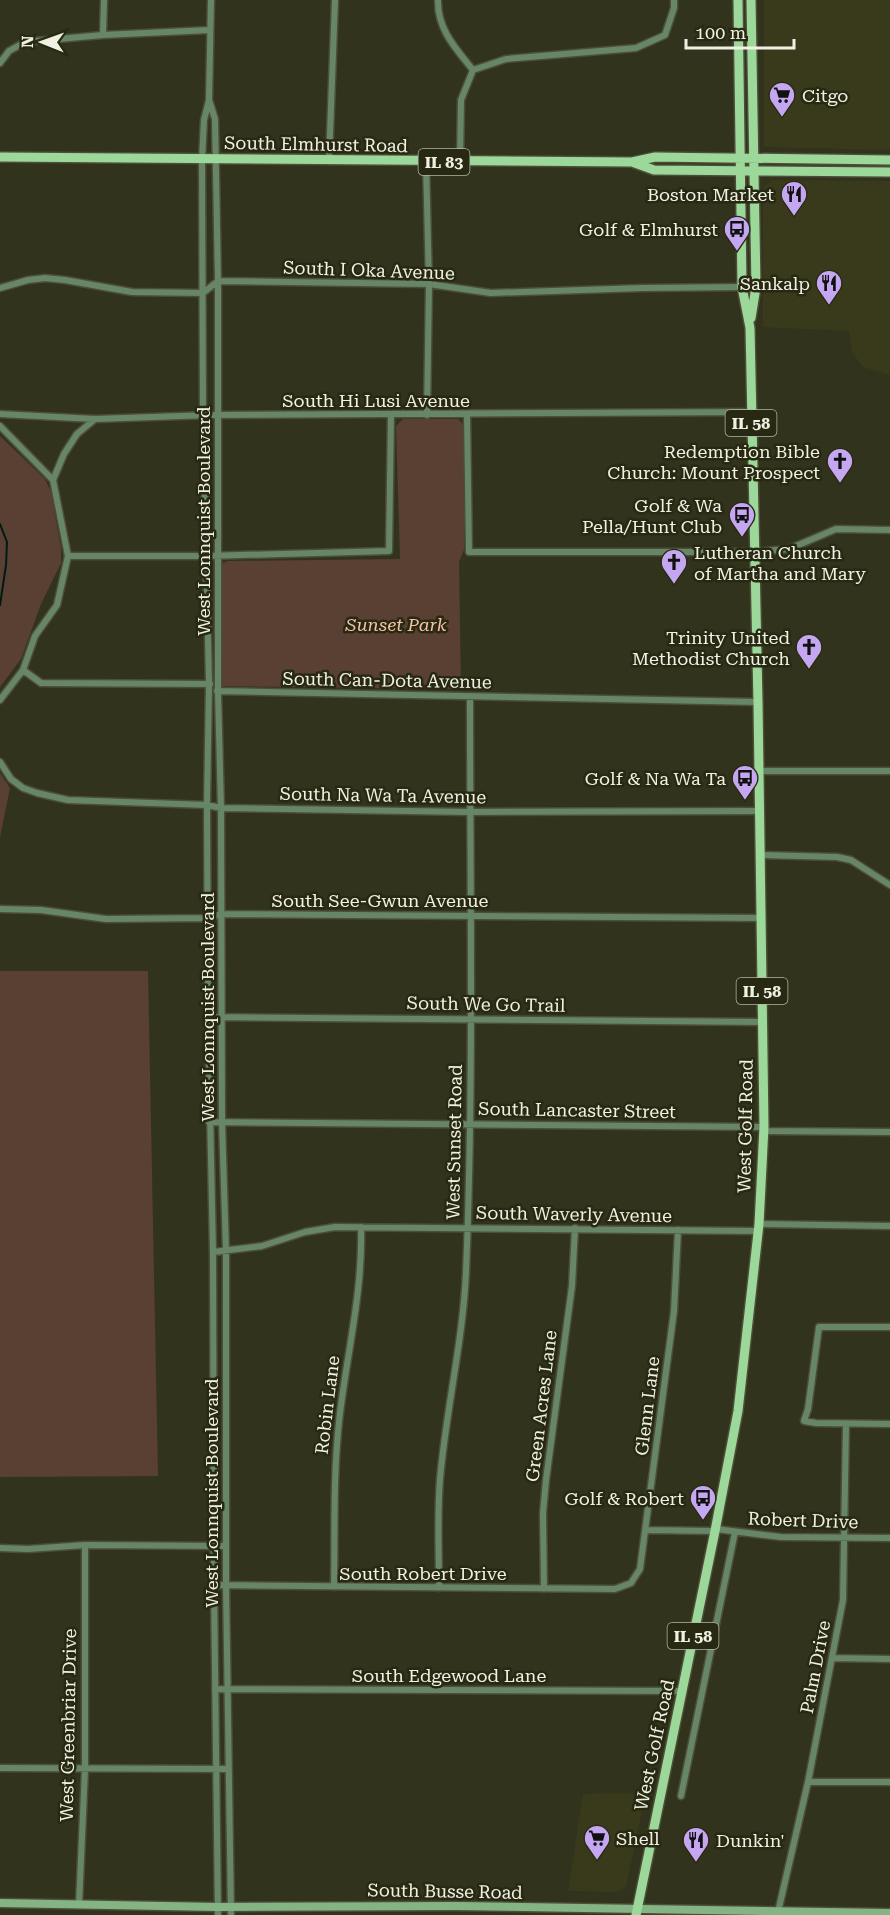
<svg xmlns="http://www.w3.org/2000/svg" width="890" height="1915" font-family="'Roboto Serif',serif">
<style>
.built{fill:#393a1c}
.green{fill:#5a3f33}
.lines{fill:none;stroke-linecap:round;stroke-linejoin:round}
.stream{stroke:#001a14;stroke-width:2}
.street-casing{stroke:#4d4e38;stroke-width:9}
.secondary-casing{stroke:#4d4e38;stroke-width:11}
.primary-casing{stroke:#4d4e38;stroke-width:12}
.street{stroke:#678567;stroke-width:6}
.secondary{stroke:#85b484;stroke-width:8}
.primary{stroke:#9bd89a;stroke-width:9}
.labels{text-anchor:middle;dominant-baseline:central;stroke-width:5;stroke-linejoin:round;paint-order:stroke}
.shield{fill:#282912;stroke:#b4b5a4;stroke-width:1.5}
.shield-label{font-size:16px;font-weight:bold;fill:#f0f1e3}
.poi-label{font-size:18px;fill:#f0f1e3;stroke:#282912;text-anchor:end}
.street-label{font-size:18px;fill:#f0f1e3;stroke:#282912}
.park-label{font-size:18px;font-style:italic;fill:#fbc0a8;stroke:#282912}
</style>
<rect width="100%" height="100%" fill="#32331c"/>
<!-- built -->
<path class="built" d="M 764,0 L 890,0 L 890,150 L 764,147 Z
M 772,180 L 890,181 L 890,375 L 863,367 L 852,352 L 849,331 L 763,327 L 763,188 Z
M 646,1793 L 626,1887 L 617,1892 L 568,1891 L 583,1794 Z"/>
<!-- green -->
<path class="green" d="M 403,419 L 458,419 L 464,425 L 464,550 L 459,562 L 461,689 L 222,686 L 222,564 L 227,561 L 400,559 L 396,426 Z
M 0,436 L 45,479 L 51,492 L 61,548 L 61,563 L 41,604 L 21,659 L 0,687 Z
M 0,773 L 10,788 L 0,837 Z
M 0,971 L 148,971 L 158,1476 L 0,1477 Z"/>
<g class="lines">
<!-- stream -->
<path class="stream" d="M 0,524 L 7,542 L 6,565 L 0,605"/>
<!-- street casing -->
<g class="street-casing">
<path id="street" d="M 211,0 L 209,100 L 204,120 L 202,160 L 203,415 L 209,683 L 207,805 L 208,1017 L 213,1252 L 214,1585 L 218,1915
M 438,0 C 437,29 456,49 473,70
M 103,35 L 104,0
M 0,63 L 9,51 L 25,42 L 103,35 L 209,30
M 473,70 L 506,59 L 636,48 L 665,35 L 674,8 L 674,0
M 209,100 L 215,119 L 218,281 L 218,692 L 221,808 L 222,1122 L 226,1251 L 226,1585 L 231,1915
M 329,161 L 335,0
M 426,162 L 429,284 L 427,415
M 460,162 L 461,100 L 473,70
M 0,288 L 28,280 L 45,278 L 65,280 L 132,292 L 203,293 L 218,281 L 429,284 L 491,293 L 642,288 L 742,287
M 0,414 L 95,419 L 210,415 L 751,412
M 467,414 L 469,552 L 754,552 L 789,549 L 836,529 L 890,530
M 0,426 L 53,480
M 68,556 L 205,556 L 389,551 L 391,415
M 23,670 L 41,683 L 210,684
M 217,691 L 758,702
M 0,700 L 23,670 L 35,636 L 57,605 L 68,556 L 53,480 L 64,454 L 77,434 L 95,419
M 0,762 L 11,779 L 23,788 L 37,793 L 68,800 L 207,805 L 221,808 L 470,812 L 760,811
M 759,771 L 890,771
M 760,855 L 837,857 L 851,860 L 890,885
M 0,909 L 41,910 L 106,919 L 208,918 L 221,914 L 761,918
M 208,1017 L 763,1022
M 209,1122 L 764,1127
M 764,1131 L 890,1132
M 759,1224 L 890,1226
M 213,1252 L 262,1246 L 305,1232 L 335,1227 L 758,1231
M 890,1327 L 819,1327 L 808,1409 L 804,1421 L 816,1423 L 890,1424
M 716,1529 L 781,1537 L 890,1538
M 646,1530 L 715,1531
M 0,1548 L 28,1549 L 85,1545 L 226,1546
M 214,1585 L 615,1589 L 631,1583 L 640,1569 L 674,1311 L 678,1230
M 334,1587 C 335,1532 333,1477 339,1422 C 346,1357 363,1293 361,1227
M 439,1588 C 439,1552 437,1515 440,1479 C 446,1410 463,1341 466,1272 C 474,1080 470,888 470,696
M 544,1589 L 543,1513 L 546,1480 L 572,1286 L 575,1228
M 832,1658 L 890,1659
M 215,1689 L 682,1691
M 0,1768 L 228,1769
M 808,1782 L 890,1782
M 681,1796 L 735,1532
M 79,1904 L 85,1769 L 85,1545
M 778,1912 L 808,1782 L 843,1600 L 846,1424"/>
</g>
<!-- secondary casing -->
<g class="secondary-casing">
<path id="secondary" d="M 0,1903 L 218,1907 L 456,1906 L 890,1913"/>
</g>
<!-- primary casing -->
<g class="primary-casing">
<path id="primary" d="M 751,0 L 756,287 L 751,318
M 0,157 L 632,162 L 655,157 L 890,160
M 632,162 L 654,170 L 890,172
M 636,1915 L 715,1531 L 738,1411 L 759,1224 L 764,1127 L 758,702 L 750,328 L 742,287 L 738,0"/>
</g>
<!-- street -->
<use href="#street" class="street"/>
<!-- secondary -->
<use href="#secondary" class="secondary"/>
<!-- primary -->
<use href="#primary" class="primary"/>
</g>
<!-- icons -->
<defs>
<g id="supermarket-pin" transform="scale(1.35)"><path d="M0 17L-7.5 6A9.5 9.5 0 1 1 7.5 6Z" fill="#c5a7f1" stroke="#282912"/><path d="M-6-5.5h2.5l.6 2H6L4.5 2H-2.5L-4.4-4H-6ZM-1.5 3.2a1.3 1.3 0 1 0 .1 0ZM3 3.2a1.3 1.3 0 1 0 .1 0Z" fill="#111"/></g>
<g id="restaurant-pin" transform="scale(1.35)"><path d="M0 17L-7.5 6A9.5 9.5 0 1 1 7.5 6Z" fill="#c5a7f1" stroke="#282912"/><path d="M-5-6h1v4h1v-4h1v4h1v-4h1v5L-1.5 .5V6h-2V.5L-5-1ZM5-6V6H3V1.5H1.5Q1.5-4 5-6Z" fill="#111"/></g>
<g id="bus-pin" transform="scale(1.35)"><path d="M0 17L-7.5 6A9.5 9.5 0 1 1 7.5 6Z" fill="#c5a7f1" stroke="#282912"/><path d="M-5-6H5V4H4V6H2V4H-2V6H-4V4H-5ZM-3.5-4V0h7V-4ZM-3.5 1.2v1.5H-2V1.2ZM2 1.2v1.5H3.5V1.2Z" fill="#111"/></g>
<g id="church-pin" transform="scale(1.35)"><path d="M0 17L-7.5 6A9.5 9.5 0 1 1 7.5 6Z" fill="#c5a7f1" stroke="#282912"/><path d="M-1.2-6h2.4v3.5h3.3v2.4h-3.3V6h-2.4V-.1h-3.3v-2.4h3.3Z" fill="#111"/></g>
</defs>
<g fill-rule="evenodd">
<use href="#supermarket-pin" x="782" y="95"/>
<use href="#restaurant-pin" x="794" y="194"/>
<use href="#bus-pin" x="737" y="229"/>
<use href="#restaurant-pin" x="829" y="283"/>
<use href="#church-pin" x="840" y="461"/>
<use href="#bus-pin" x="742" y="515"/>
<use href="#church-pin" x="674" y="562"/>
<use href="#church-pin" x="809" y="647"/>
<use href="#bus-pin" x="745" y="778"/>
<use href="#bus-pin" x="703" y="1498"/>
<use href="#supermarket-pin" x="597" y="1838"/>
<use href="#restaurant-pin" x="696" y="1840"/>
</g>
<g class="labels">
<!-- shield labels -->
<g class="shield">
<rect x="418.5" y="149" width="51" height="26" rx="4.5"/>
<rect x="725.5" y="410" width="51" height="26" rx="4.5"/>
<rect x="736.5" y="978" width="51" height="26" rx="4.5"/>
<rect x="667.5" y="1623" width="51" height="26" rx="4.5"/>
</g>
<g class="shield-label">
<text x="444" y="162">IL 83</text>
<text x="751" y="423">IL 58</text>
<text x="762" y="991">IL 58</text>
<text x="693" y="1636">IL 58</text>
</g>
<!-- poi labels -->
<g class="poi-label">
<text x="802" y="95" text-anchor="start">Citgo</text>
<text x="774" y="194">Boston Market</text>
<text x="718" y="229">Golf &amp; Elmhurst</text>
<text x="810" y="283">Sankalp</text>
<text x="820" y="451">Redemption Bible<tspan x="820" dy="21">Church: Mount Prospect</tspan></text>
<text x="722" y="505">Golf &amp; Wa<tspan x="722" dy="21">Pella/Hunt Club</tspan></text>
<text x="694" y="552" text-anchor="start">Lutheran Church<tspan x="694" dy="21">of Martha and Mary</tspan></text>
<text x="790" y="637">Trinity United<tspan x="790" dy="21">Methodist Church</tspan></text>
<text x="726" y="778">Golf &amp; Na Wa Ta</text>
<text x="684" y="1498">Golf &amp; Robert</text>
<text x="616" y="1838" text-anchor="start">Shell</text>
<text x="716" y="1840" text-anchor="start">Dunkin'</text>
</g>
<!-- street labels -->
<g class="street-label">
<text transform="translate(316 144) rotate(1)">South Elmhurst Road</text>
<text transform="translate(369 270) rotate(2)">South I Oka Avenue</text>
<text x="376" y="400">South Hi Lusi Avenue</text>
<text transform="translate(203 521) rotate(-90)">West Lonnquist Boulevard</text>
<text transform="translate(387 680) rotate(1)">South Can-Dota Avenue</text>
<text transform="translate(383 795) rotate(1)">South Na Wa Ta Avenue</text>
<text x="380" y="900">South See-Gwun Avenue</text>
<text transform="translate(486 1004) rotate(1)">South We Go Trail</text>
<text transform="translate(207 1007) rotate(-90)">West Lonnquist Boulevard</text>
<text transform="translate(577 1110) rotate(1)">South Lancaster Street</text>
<text transform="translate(745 1126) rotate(-89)">West Golf Road</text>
<text transform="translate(454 1142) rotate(-89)">West Sunset Road</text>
<text transform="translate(574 1214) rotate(1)">South Waverly Avenue</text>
<text transform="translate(327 1405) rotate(-83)">Robin Lane</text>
<text transform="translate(541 1406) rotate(-83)">Green Acres Lane</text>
<text transform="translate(647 1406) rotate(-83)">Glenn Lane</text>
<text transform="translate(211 1493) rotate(-90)">West Lonnquist Boulevard</text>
<text transform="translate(803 1520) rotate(2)">Robert Drive</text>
<text x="423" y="1573">South Robert Drive</text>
<text transform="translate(815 1667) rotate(-79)">Palm Drive</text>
<text x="449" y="1675">South Edgewood Lane</text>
<text transform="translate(68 1725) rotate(-89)">West Greenbriar Drive</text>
<text transform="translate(654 1745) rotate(-78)">West Golf Road</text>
<text transform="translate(445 1891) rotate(1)">South Busse Road</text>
</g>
<!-- park labels -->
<g class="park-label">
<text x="396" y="624">Sunset Park</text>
</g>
</g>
<!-- north arrow -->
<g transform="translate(42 42) rotate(271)" stroke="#282912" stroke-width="4.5" paint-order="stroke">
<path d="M0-4.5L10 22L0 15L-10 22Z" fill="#f0f1e3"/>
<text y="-9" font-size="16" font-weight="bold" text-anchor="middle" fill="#f0f1e3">N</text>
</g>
<!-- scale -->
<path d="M686 39v9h108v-9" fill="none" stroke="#f0f1e3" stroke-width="3"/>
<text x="695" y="39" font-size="18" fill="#f0f1e3" stroke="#282912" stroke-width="4.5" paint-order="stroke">100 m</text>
</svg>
